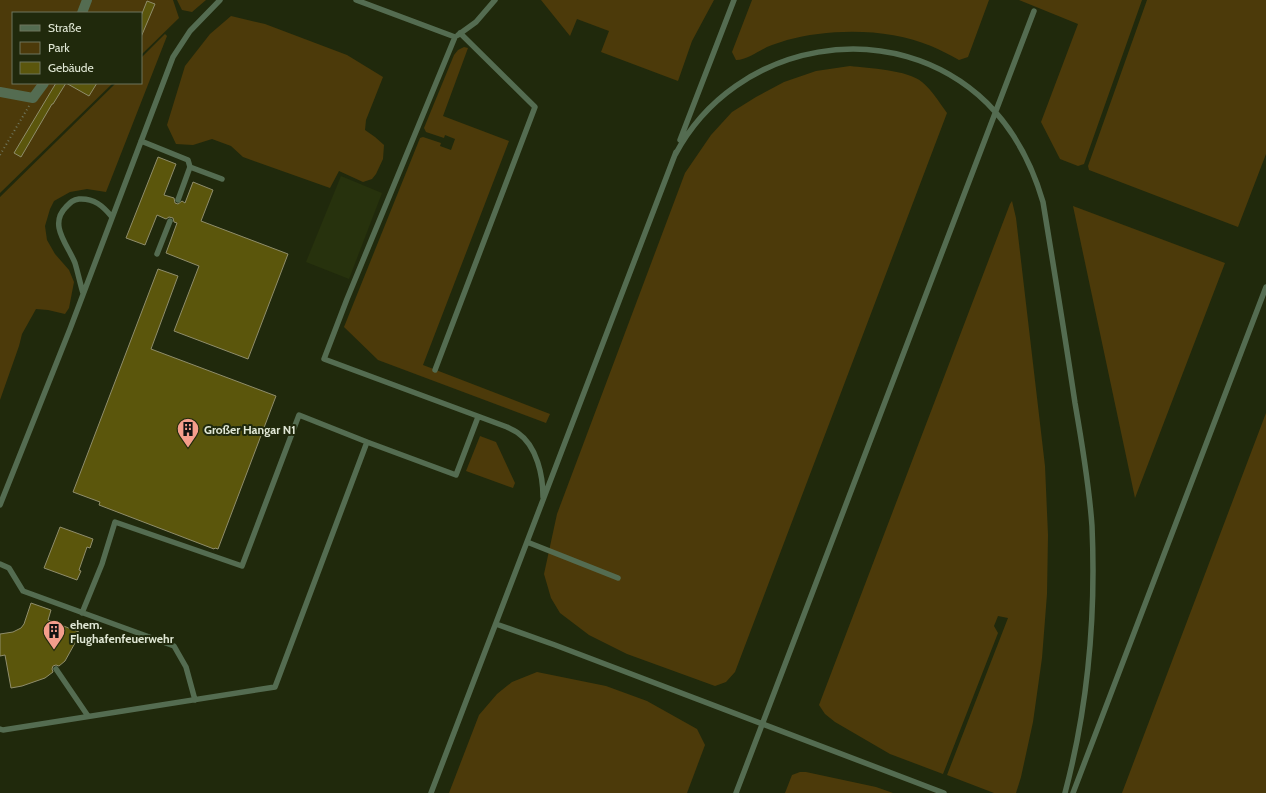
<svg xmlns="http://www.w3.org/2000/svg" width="1266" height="793" font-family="Cabin,sans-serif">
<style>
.built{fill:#27320d}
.green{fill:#4c3a0a}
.building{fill:#5b560c;stroke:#8f8d6b}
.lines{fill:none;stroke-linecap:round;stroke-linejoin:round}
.path{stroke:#6f775f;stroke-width:2;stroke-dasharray:1 3;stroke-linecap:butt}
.service{stroke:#546c51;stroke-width:5.5}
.minor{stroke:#546c51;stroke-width:10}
.labels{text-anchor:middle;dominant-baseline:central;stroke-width:4;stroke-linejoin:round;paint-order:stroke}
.poi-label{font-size:12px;font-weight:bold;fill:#e0e7d5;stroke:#20290c;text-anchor:start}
</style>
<rect width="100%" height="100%" fill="#20290c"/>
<!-- built -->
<path class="built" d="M 341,176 L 382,193 L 349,279 L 306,262 Z"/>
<!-- green -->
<path class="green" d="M 0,0 L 173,0 L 179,18 L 141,55 L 141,13 L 13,13 L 13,83 L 113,83 L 0,193 Z
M 177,0 L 206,0 L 192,12 L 182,10 Z
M 541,0 L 714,0 L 692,41 L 678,81 L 601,52 L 609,31 L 577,19 L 570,36 Z
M 752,0 L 989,0 L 968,57 L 959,60 C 950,55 941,50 931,46 C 890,28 830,28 787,40 C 782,42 777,43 772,45 C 760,49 749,60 736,60 L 732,52 Z
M 1019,0 L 1142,0 L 1084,164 L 1078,166 L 1060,159 L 1041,122 L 1078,24 Z
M 1147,0 L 1266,0 L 1266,154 L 1238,227 L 1089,170 L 1088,166 Z
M 231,16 L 265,24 L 347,55 L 383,77 L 366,120 L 365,130 L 375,137 L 384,145 L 383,159 L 376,174 L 372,179 L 363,182 L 339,171 L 330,188 L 243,157 L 231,146 L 212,139 L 193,145 L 176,144 L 167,125 L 185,66 L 210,34 Z
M 165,34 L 167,36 L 106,192 L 87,189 L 70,192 L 54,201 L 50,209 L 45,226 L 47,240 L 55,254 L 69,270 L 74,282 L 69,308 L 65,314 L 48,310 L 36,309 L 22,334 L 19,346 L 0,400 L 0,197 L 116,83 L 141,83 L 141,58 Z
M 464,47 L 468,48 L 443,116 L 509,141 L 423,365 L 550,414 L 546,423 L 378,360 L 344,327 L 420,138 L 423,137 L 441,143 L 440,146 L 451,150 L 455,139 L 445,135 L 444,138 L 426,132 L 424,128 L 454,55 L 458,50 Z
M 850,66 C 868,68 908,70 922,82 C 932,90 939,102 947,113 L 735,672 L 726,682 L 715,686 L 627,654 L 589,635 L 560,613 L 551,598 L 544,574 L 557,514 L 685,173 L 711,135 L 732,112 L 756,97 L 784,82 L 816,71 Z
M 1012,201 L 1016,218 L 1045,466 L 1048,535 L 1047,594 L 1042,658 L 1033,722 L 1021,777 L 1016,793 L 994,793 L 947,775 L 1008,618 L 998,616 L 994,626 L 998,633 L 943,774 L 890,754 L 835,722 L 825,714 L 819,705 L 1010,204 Z
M 1073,206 L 1225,263 L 1135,498 Z
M 1266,413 L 1266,793 L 1122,793 Z
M 480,436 L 496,442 L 515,483 L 513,488 L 466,471 Z
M 537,672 L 606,686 L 647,701 L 697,729 L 705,745 L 687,793 L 449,793 L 479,715 L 497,694 L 512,682 Z
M 800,772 L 806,772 L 876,787 L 893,793 L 785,793 L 792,775 Z"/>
<!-- building -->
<path class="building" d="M 147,1 L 155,4 L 141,37 L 141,16 Z
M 56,83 L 97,83 L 89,96 L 66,83 L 53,104 L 52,104 L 21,157 L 14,153 Z
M 158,157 L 176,164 L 164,195 L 174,198 L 175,203 L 178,204 L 182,201 L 185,203 L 193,182 L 213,190 L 201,221 L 288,254 L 248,359 L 174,331 L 199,266 L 166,253 L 177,223 L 174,222 L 173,218 L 169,217 L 166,219 L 157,215 L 145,245 L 126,238 Z
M 158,269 L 178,276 L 151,349 L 276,396 L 218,549 L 215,548 L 214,549 L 99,505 L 100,502 L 73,492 Z
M 60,527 L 93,539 L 90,548 L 87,547 L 79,570 L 81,571 L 77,580 L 44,568 Z
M 31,603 L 51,610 L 48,620 L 79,632 L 75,643 L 65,661 L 59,666 L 56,665 L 53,666 L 52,669 L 53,672 L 45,678 L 22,686 L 11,688 L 5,655 L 0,656 L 0,634 L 13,632 L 21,628 L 24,624 Z"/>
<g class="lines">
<!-- path -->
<path class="path" d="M 0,155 L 29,106"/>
<!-- service -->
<path class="service" d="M 356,0 L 455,37 L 347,299 L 324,359 L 507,427 C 511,429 515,431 518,433 C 537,446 543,476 543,497
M 458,35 L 476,22 L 495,0
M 680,140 L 734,0
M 141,141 L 188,160 L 190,167
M 675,155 C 735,41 893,12 987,103 C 1015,131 1032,164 1043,202 C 1054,269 1065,336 1075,403 C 1082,443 1089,484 1092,526 C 1096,616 1088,706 1065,793
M 178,200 L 190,167 L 222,179
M 157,254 L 170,221
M 83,293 C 80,283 78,273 75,263 C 68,245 48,225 66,207 C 70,203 72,200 79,199 C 94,198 103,206 112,217
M 435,370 L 535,107 L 460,33
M 367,442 L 456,475 L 478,417
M 0,505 L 70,329 L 173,57 L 190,31 L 220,0
M 527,542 L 618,578
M 0,564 L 9,568 L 23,591 L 174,646 L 186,667 L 195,700
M 496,624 L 555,645 L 944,793
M 56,669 L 88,716
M 0,729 L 3,730 L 275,687 L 367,442 L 299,415 L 242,566 L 115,522 L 102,564 L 82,613
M 431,793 L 676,152
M 736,793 L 1034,11
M 1073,793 L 1266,287"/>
<!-- minor -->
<path class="minor" d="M 82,13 L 87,0
M 0,92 L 33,98 L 44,83"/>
</g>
<!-- icons -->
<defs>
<g id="building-pin" transform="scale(1.15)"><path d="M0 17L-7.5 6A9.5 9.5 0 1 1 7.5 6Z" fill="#f49d8b" stroke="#20290c"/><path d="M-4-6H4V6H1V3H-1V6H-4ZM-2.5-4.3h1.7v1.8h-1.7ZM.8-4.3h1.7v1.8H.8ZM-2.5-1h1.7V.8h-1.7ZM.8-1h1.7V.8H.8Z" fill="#111"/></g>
</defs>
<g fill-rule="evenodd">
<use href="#building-pin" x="188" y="429"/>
<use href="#building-pin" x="54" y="631"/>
</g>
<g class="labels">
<!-- poi labels -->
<g class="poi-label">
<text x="204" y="429">Großer Hangar N1</text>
<text x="70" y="624">ehem.<tspan x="70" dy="14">Flughafenfeuerwehr</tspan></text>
</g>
</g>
<!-- legend -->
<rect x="12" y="12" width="130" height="72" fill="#20290c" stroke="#6d755c"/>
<rect x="20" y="25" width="20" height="6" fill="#546c51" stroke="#6d755c"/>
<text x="48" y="32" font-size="12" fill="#e0e7d5">Straße</text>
<rect x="20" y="42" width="20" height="12" fill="#4c3a0a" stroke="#6d755c"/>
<text x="48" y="52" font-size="12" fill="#e0e7d5">Park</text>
<rect x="20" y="62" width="20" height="12" fill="#5b560c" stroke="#6d755c"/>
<text x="48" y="72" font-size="12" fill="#e0e7d5">Gebäude</text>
</svg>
